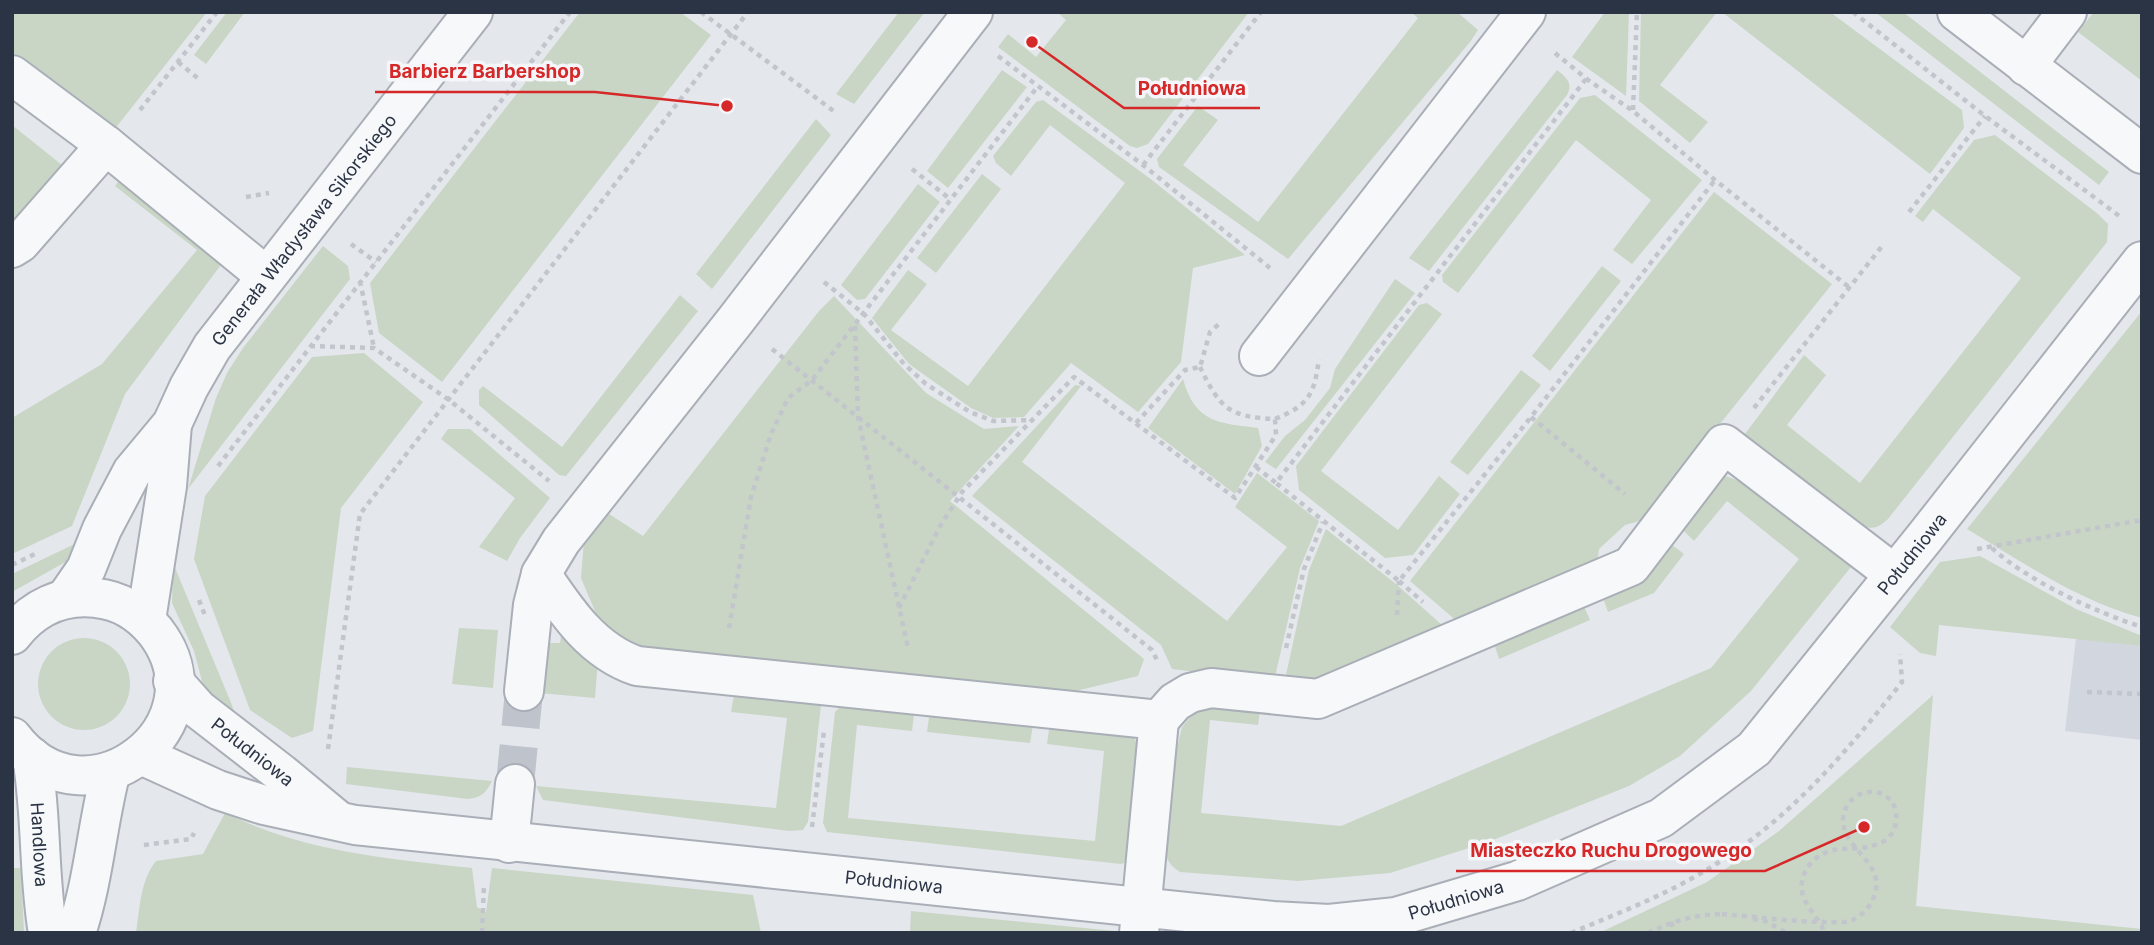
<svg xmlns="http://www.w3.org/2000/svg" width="2154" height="945" font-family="Inter,sans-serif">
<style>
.built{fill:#d2d6de}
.green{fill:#c9d6c5}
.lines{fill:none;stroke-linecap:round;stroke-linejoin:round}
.minor-tunnel{stroke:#bfc3cb;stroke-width:38;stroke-dasharray:38 19;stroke-linecap:butt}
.minor-casing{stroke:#a9aeb7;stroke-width:42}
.path{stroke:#c2c5cb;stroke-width:4.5;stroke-dasharray:5 5;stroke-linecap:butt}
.minor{stroke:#f7f8fa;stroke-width:38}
.labels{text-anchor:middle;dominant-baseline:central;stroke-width:7;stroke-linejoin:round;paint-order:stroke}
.street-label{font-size:18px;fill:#2b3445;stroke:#f4f6f9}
.leader{fill:none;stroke:#d62828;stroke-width:2.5}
.callout-dot{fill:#d62828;stroke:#f4f6f9;stroke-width:2.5}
.callout-label{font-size:19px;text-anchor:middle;font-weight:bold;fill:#d62828;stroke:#f4f6f9;stroke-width:7;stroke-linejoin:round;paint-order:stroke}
</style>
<rect width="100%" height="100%" fill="#e4e7ec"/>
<!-- built -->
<path class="built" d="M 2076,638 L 2142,646 L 2142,740 L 2065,731 Z"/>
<!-- green -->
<path class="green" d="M 12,12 L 207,12 L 114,130 L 12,52 Z
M 227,12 L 245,12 L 206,64 L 194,55 Z
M 580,12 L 680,12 L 711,35 L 442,382 L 379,333 L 370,283 Z
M 899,12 L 925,12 L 854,104 L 836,94 Z
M 1057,12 L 1249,12 L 1148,144 L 1137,148 L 1130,146 L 998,47 L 1008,34 L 1036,57 L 1066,20 Z
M 1411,12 L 1457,12 L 1478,30 L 1470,42 L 1288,259 L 1159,167 L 1157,159 L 1198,106 L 1218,120 L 1183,165 L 1258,222 L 1418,18 Z
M 1605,12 L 1629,12 L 1626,96 L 1572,57 Z
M 1641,12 L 1717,12 L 1660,85 L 1708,122 L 1690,143 L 1639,101 Z
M 1722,12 L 1830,12 L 1962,110 L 1964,128 L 1930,174 Z
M 1875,12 L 1903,12 L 2109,172 L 2099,185 Z
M 2094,12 L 2142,12 L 2142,81 L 2078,32 Z
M 1002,70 L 1027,87 L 948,188 L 927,171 Z
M 1557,70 C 1567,78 1573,83 1567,95 L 1429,271 L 1409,258 Z
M 1595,95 L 1702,180 L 1632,264 L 1613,250 L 1651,200 L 1576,140 L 1458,293 L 1443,282 L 1442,275 L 1580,98 Z
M 1043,100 L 1152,180 L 1245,255 L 1193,268 L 1181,362 L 1138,412 L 1071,363 L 1024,417 L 993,418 L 971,408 L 909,364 L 872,318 L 908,270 L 927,284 L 891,330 L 968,386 L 1125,183 L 1050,125 L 1011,176 L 996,163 L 993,156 L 1036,102 Z
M 816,119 L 831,135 L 712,289 L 696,274 Z
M 12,125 L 62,165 L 12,227 Z
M 1995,135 L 2098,214 L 2108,224 L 2107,242 L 1888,519 C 1879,527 1874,530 1863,526 L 1745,434 L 1804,355 L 1826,375 L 1787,425 L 1860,483 L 2021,278 L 1933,209 L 1923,222 L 1915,216 L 1974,140 Z
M 982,174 L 1001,189 L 936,273 L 917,258 Z
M 122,177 L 226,258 L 125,394 L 72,526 L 12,554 L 12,418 L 102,364 L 197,250 L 115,186 Z
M 918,184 L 940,202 L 865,299 L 857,300 L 841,285 Z
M 1714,192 L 1832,284 L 1643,520 L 1625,525 L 1599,549 L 1597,565 L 1459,623 L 1410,581 Z
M 323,246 L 348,266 L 350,279 L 188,489 L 216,398 L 227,373 L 243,348 Z
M 1602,266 L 1621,281 L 1550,371 L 1532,356 Z
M 1395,279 L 1415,293 L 1276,469 L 1265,462 L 1285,436 L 1305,420 L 1330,388 L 1335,369 Z
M 680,295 L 698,311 L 566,476 L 559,475 L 479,405 L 479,390 L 483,386 L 562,447 Z
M 834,296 L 926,393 L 984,429 L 1019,426 L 950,501 L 1144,659 L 1138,676 L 1063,694 L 625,652 L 600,623 L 581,578 L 585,526 L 603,510 L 643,536 L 819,311 Z
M 1427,303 L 1442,314 L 1321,471 L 1398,530 L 1439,476 L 1460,494 L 1413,555 L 1385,558 L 1299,490 L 1296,466 L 1419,305 Z
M 2142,311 L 2142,618 C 2079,601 2022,562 1967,529 Z
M 364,353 L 423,402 L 341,508 L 313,731 L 292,738 L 250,710 L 194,559 L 205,496 L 312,357 Z
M 1521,370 L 1541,385 L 1468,475 L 1450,462 Z
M 1183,379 C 1195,423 1219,423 1258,428 L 1262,446 L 1235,494 L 1148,428 Z
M 1075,385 L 1081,386 L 1022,462 L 1227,621 L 1287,547 L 1235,507 L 1257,473 L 1319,521 L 1300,568 L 1274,681 L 1172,669 L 1161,645 L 972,496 Z
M 448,429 L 470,429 L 550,498 L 520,538 L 507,561 L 479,547 L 515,498 L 441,439 Z
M 1725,476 L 1763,489 L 1846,550 L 1851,567 L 1751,691 L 1680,756 L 1629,786 L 1488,842 L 1390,873 L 1298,881 L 1180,872 C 1172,867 1168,862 1165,853 L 1175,756 L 1182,727 L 1194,713 L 1208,706 L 1261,702 L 1258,725 L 1210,720 L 1201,813 L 1341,826 L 1711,668 L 1799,559 L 1727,501 L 1694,541 L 1681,528 Z
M 1326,529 L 1396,584 L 1451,633 L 1315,688 L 1284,684 L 1309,570 Z
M 83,540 L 69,560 L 12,592 L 12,574 Z
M 1667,541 L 1684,554 L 1654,593 L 1608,612 L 1601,592 Z
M 1980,556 L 2076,609 L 2142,636 L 2142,646 L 1939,625 L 1936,656 L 1920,653 L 1890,627 L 1940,562 Z
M 173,563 L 232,705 L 236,720 L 208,694 L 203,685 L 194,651 L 172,603 Z
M 1582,602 L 1590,620 L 1499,659 L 1493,640 Z
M 459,628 L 498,630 L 493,688 L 452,684 Z
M 562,629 L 598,659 L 595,698 L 539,693 L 543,643 L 560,643 Z
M38 684a46 46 0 1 1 92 0a46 46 0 1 1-92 0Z
M 735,689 L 822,696 L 808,822 L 803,830 L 789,831 L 543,800 L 536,786 L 776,808 L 787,718 L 731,712 Z
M 1933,695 L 1916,906 L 2142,929 L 2142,933 L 1599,933 L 1707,882 L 1779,831 Z
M 843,704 L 915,706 L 912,731 L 857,725 L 848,818 L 1095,841 L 1104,751 L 1047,744 L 1050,722 L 1133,737 L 1141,748 L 1127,862 L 1121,864 L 827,832 L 823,823 L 835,712 Z
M 930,710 L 1034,719 L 1030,743 L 927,732 Z
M 347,767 L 492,781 C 485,794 482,797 468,799 L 346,784 Z
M 225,813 C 306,852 385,858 472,868 L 477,907 L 486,912 L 492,868 L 753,895 L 761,933 L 136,933 C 140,908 140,881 156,861 L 203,854 Z
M 12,868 L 21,868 L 24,933 L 12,933 Z
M 911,911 L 1125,932 L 910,933 Z"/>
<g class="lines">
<!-- minor-tunnel -->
<path class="minor-tunnel" d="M 515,784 L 524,691"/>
<!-- minor casing -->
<g class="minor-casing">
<g id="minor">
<path d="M 1957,12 L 2142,154"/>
<path d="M 2026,66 L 2067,12"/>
<path d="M 12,75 L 106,145 L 266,276"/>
<path d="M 12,248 L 20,243 L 106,145"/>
<path d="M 1259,356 L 1526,12"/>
<path d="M 541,574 C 566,611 592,651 637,666 L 1159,720 L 1175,702 L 1190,693 L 1211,688 L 1318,699 L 1631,566 L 1724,444 L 1894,574"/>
<path id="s1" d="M 66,598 L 86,569 L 102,529 L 132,472 L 172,424 L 189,387 L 212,347 L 473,12"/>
<path d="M 146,620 L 167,486 L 172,424"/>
<path d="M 12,635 C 33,608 62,594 96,598 C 119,600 140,613 155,631 C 227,723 87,836 12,737"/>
<path id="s2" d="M 173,681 L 198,709 L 282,774 L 335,818"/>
<path d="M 524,691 L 533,605 L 541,574 L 561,541 L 735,321 L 973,12"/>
<path id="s3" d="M 141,755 L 218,790 L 264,805 L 355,825 L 1273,921 L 1329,924 L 1396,917 L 1517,881 L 1661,818 L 1754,749 L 1925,537 L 2142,261"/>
<path id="s4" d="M 32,757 C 42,815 38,875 48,933"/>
<path d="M 509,843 L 515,784"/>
<path d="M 76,933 C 94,880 97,824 111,771"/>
<path d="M 1139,933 L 1159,720"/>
</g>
</g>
<!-- path -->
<path class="path" d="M 701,12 L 835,112
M 1853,12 L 1985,116 L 2122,218
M 1555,53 L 1588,80 L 1633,111 L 1715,180 L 1850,288
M 998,56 L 1143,165 L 1270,268
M 178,62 L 200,80
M 1586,79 L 1276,483 L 1399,581 L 1531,417 L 1715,180
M 140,110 L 217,12
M 1633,110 L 1637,12
M 1143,165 L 1261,12
M 912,169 L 950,199
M 246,197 L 269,193
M 1909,212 L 1985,116
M 351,244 L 376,262
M 360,281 L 374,348
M 824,282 L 864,314 L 904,364 L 926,384 L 970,412 L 993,421 L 1032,420
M 855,326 L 858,417 L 908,648
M 310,346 L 374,348 L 449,400 L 549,481
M 772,349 L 1152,650 L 1157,660
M 1754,408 L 1883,245
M 1531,417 L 1625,494
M 1275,419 C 1309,405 1314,395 1319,359
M 1136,423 L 1185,370 L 1200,367 L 1210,332 L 1220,323
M 218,466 L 570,12
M 1256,467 L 1276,483
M 1992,548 C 2028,581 2095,612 2142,627
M 1977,549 L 2142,520
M 12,565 L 37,553
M 1399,581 L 1423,602
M 199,600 L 206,618
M 899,608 L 940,526 L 962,492 L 1074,377 L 1235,498 L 1276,435 L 1275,419 C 1228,417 1220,408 1200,367
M 1397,615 L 1399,581
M 729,628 L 751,497 L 771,434 L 788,398 L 812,380 L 1038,86
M 1286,648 L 1304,569 L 1323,522
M 2087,692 L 2142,694
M 328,749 L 360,514 L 748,12
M 812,827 L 824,731
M 144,845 L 191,839 L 194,833
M 1722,914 C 1757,917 1793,922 1828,922 C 1834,922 1843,923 1849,921 C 1867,916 1881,893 1875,875 C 1868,856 1843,842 1843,820 C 1843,795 1876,781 1892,802 C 1896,808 1897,816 1896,822 C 1892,849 1861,848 1840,849 C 1817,850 1796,872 1803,896 C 1808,909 1820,920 1825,933
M 1753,919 L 1765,921 L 1787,933
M 1671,922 L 1675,933
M 482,933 L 484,885
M 1571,933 C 1621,912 1671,893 1716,864 C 1793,816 1847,751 1902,682 L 1900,654
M 1648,933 C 1673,921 1696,914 1724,914"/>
<!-- minor -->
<use href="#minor" class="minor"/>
</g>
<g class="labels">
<!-- street labels -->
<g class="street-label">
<text stroke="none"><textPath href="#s1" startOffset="441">Generała Władysława Sikorskiego</textPath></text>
<text stroke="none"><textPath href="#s3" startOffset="1923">Południowa</textPath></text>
<text stroke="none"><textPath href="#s2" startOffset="107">Południowa</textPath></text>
<text stroke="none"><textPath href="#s4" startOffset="88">Handlowa</textPath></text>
<text stroke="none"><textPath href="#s3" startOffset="768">Południowa</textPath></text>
<text stroke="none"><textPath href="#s3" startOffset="1335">Południowa</textPath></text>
</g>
</g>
<!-- callouts -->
<path class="leader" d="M727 106L595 92H375M1032 42L1124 108H1260M1864 827L1765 871H1456"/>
<g class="callout-dot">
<circle cx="727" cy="106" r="7"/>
<circle cx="1032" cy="42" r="7"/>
<circle cx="1864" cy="827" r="7"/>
</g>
<g class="callout-label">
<text x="485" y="78">Barbierz Barbershop</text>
<text x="1192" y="95">Południowa</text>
<text x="1611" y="857">Miasteczko Ruchu Drogowego</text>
</g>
<!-- border -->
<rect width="2154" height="945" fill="none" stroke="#2b3445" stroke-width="28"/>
</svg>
